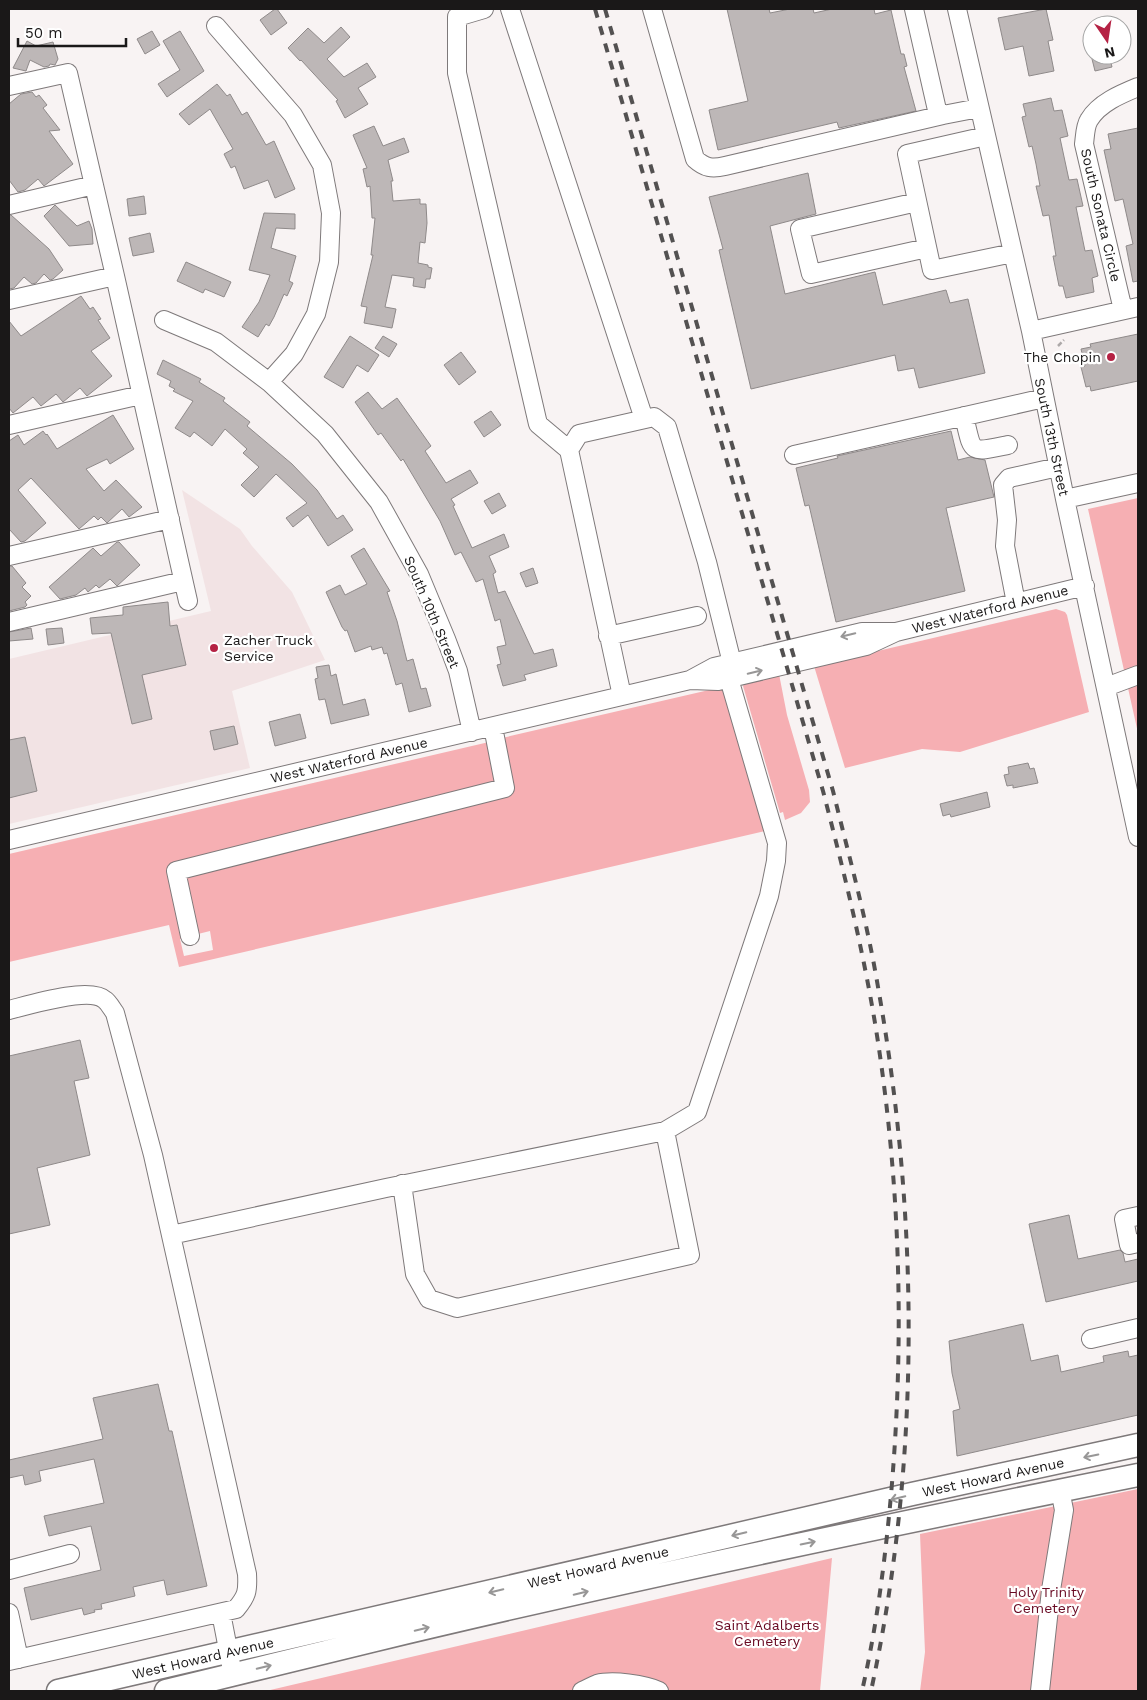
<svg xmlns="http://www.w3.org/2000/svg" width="1147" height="1700" font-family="'Work Sans',sans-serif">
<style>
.built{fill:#f2e3e4}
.green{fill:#f6afb3}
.building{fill:#bdb7b7;stroke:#8f8a8a}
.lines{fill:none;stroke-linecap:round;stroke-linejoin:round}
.minor-casing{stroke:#7e797a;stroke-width:20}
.major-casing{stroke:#7e797a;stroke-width:25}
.path{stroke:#ada9a9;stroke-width:2.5;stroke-dasharray:5 2.5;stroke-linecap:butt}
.minor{stroke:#fff;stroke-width:18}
.major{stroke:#fff;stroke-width:22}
.rail{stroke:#535151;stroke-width:4;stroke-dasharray:9 9;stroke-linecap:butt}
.oneway{stroke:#989797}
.poi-dot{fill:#b52244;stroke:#fff;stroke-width:2}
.labels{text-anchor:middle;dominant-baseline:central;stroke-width:4.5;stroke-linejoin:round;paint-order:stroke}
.street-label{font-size:14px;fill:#1a1818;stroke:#fff}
.poi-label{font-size:14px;fill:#1a1818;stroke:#fff;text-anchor:end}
.park-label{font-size:14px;fill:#680922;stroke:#fff}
</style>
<rect width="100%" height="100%" fill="#f8f3f3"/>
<!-- built -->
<path class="built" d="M 182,490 L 240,529 L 252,546 L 292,592 L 325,660 L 232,691 L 250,768 L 9,824 L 9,659 L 211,611 Z"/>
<!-- green -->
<path class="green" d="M 1138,498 L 1138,733 L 1088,509 Z
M 1056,609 L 1065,612 L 1067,615 L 1089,712 L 960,752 L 922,749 L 845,768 L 814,666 Z
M 779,674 L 787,715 L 809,790 L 810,802 L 801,813 L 785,820 L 783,812 L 780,813 L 743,686 L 745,682 Z
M 722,687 L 724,691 L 765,831 L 179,967 L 169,925 L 9,962 L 9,854 L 489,742 L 500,785 L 171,868 L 186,937 L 180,939 L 184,956 L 213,950 L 210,931 L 194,935 L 181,874 L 510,790 L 502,738 Z
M 1138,1489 L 1138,1691 L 920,1691 L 925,1652 L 920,1534 Z
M 832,1558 L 820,1691 L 266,1691 Z"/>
<!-- building -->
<path class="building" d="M 275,9 L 277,9 L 287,23 L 271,35 L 260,20 Z
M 727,9 L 769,9 L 770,13 L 790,9 L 813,9 L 814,13 L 832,9 L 874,9 L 875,14 L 891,10 L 901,54 L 904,54 L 907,66 L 904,67 L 916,111 L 839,128 L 837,122 L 718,150 L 709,110 L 748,101 Z
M 1046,9 L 1053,40 L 1048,41 L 1054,71 L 1029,76 L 1023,46 L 1005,50 L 998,18 Z
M 341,27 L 350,37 L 327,59 L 344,77 L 367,63 L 376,77 L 358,88 L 368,104 L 345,118 L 336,101 L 338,100 L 301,60 L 300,61 L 288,48 L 308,28 L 324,43 Z
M 152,31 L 160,45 L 145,54 L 137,39 Z
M 180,31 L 204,71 L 167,97 L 158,84 L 180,70 L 163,41 Z
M 27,41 L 36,46 L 53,42 L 58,59 L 55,65 L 50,64 L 49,66 L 44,67 L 30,60 L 26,71 L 13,68 Z
M 1091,55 L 1109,55 L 1112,67 L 1095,71 Z
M 217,84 L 227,96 L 230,94 L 242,115 L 247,112 L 266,145 L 274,141 L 295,189 L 275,198 L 268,180 L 244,189 L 235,166 L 231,168 L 224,154 L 233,149 L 210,109 L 189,125 L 179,114 Z
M 32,92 L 36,97 L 39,95 L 47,105 L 43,108 L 60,130 L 49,131 L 73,164 L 44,186 L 38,179 L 25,190 L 18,192 L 9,180 L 9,104 L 21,94 Z
M 1051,98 L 1054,111 L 1062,110 L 1068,136 L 1060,138 L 1069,180 L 1077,179 L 1083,206 L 1076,207 L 1085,251 L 1092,250 L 1098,276 L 1092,278 L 1094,292 L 1066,298 L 1063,286 L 1059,286 L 1053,256 L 1056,256 L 1049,215 L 1043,216 L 1036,186 L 1040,186 L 1036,164 L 1032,146 L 1029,147 L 1022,117 L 1026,116 L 1023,104 Z
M 374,126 L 383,146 L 404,138 L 409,152 L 388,160 L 393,181 L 391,181 L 393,201 L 420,199 L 420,204 L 426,204 L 427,223 L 425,243 L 420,242 L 418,263 L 428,265 L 428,267 L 432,268 L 430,279 L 426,279 L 425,288 L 413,286 L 414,278 L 392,275 L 385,307 L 396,309 L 392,328 L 364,323 L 367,307 L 361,306 L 373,255 L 371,255 L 375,218 L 372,218 L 370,186 L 367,187 L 363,169 L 367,168 L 353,135 Z
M 1138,128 L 1138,281 L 1133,282 L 1126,246 L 1133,244 L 1123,199 L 1115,201 L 1104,150 L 1111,149 L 1108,134 Z
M 808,173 L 816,214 L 770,226 L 785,294 L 875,272 L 883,305 L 946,290 L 950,303 L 968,299 L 985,373 L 919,388 L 914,368 L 898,371 L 895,355 L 751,389 L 719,250 L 723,249 L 709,197 Z
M 144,196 L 146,214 L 129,216 L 127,199 Z
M 55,205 L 77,226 L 89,221 L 92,229 L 93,244 L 69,246 L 44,216 Z
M 264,213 L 295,214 L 295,229 L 276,228 L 271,248 L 296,256 L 289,281 L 293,283 L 287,296 L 284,294 L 274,317 L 269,326 L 266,324 L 258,337 L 242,327 L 259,302 L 270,275 L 249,270 Z
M 9,215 L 11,215 L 49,249 L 63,270 L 53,279 L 50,280 L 44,274 L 36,283 L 32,284 L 24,277 L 14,288 L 9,289 Z
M 150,233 L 154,252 L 133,256 L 129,238 Z
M 186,262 L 231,282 L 224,297 L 205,289 L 203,293 L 177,281 Z
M 81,296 L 90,309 L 93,307 L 101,319 L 98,320 L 110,338 L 91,351 L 112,376 L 87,396 L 80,388 L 63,402 L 56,394 L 41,406 L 33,397 L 13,413 L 9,408 L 9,321 L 21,336 Z
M 1138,334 L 1138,381 L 1091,391 L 1090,386 L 1086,387 L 1081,367 L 1085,366 L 1081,349 L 1091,347 L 1090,344 Z
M 350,336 L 379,355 L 368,372 L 357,365 L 343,388 L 324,377 Z
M 383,336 L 397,344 L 389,357 L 375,348 Z
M 461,352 L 476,372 L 459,385 L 444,365 Z
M 163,360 L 201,379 L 199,382 L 225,398 L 223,401 L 250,422 L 247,426 L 292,464 L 317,490 L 337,519 L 343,515 L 353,530 L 328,546 L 308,515 L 293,527 L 286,518 L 307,503 L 276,474 L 254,497 L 241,485 L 259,467 L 243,453 L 247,449 L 225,429 L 212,446 L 194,432 L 190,437 L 175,428 L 193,401 L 173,391 L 175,389 L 169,386 L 171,381 L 157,374 Z
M 368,392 L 382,409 L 397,398 L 431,446 L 425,451 L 446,483 L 470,470 L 478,483 L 451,499 L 455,505 L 453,506 L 472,548 L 504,534 L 509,547 L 489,556 L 496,572 L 493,574 L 498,593 L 505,591 L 534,654 L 553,649 L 557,666 L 524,675 L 526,680 L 503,686 L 497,665 L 501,664 L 497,647 L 506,645 L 500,619 L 495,621 L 483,579 L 476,582 L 461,552 L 455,555 L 440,521 L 403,459 L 401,461 L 381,433 L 378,435 L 355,402 Z
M 491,411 L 501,425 L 484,437 L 474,422 Z
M 113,415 L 134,449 L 110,464 L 107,459 L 86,469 L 104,491 L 116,480 L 142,507 L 129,517 L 122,509 L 107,523 L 101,517 L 98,520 L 94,516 L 79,529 L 31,478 L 18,490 L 46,523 L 25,541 L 21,542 L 9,529 L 9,441 L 18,435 L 24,445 L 43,431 L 46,435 L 47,434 L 57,449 Z
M 951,431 L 958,460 L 970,457 L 985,460 L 994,497 L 946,508 L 965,591 L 836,622 L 809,505 L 805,506 L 796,468 L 838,458 L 837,456 Z
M 499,493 L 506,506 L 492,514 L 484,501 Z
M 117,542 L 119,542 L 140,565 L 117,586 L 110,579 L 99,588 L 96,585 L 88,592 L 85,588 L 76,595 L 60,599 L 49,587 L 93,548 L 101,556 Z
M 364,548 L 390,591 L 387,592 L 397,621 L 407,661 L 413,659 L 421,689 L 426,688 L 431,706 L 409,712 L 402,683 L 396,685 L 387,653 L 384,654 L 382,647 L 372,650 L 371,646 L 355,652 L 347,630 L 345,631 L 342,627 L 326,592 L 340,585 L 345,595 L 367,584 L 351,556 Z
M 9,566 L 12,566 L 26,583 L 22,587 L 31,596 L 25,602 L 27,605 L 25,607 L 9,611 Z
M 533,568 L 538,583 L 526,587 L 520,573 Z
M 168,602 L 170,626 L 177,625 L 186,665 L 142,675 L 152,719 L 132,724 L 111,633 L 92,634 L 90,618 L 123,615 L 123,607 Z
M 31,628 L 33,639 L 9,641 L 9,632 Z
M 62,628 L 64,643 L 48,645 L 46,629 Z
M 329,665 L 331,676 L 336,674 L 343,705 L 365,699 L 369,715 L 331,724 L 325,699 L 319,700 L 315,679 L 318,678 L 316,667 Z
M 300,714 L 306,738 L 275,746 L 269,722 Z
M 234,726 L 238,744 L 214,750 L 210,731 Z
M 25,737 L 37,791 L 9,798 L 9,740 Z
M 1028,763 L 1030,769 L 1034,768 L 1038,783 L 1013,788 L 1013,785 L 1007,786 L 1004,775 L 1009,774 L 1008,767 Z
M 987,792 L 990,807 L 951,817 L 950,814 L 943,816 L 940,804 Z
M 80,1040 L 89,1078 L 74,1081 L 90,1155 L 37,1168 L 50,1225 L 9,1234 L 9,1056 Z
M 1069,1215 L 1078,1259 L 1120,1250 L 1123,1253 L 1125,1262 L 1138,1259 L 1138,1281 L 1046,1302 L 1029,1224 Z
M 1023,1324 L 1031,1361 L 1058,1355 L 1061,1372 L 1104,1362 L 1103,1356 L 1128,1351 L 1129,1357 L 1138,1355 L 1138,1415 L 957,1456 L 953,1411 L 960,1409 L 952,1373 L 949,1341 Z
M 158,1384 L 169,1431 L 172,1431 L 207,1586 L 167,1595 L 164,1580 L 133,1587 L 135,1596 L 101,1604 L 102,1609 L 94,1610 L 95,1612 L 84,1615 L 82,1608 L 31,1620 L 24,1588 L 101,1570 L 91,1526 L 49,1536 L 44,1516 L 104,1503 L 94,1459 L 39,1471 L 41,1481 L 25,1485 L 23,1475 L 9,1478 L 9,1460 L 103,1439 L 93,1398 Z"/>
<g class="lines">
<!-- minor casing -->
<g class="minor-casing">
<path id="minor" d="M 484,9 L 457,17 L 457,73 L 538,424 L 569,450
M 510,9 L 644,419
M 652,9 L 695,159 C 705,168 712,169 725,166 L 943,115
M 914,9 L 937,110 L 943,115 L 979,108
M 957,9 L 1031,331 L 1065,499 L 1138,837
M 216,26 L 293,115 L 322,165 L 331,213 L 329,262 L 316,314 L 294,354 L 269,382
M 9,86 L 68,73 L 115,276 L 188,601
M 986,136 L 907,154 L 932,270 L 1013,253
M 917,202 L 800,229 L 811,274 L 927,248
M 9,205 L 94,185
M 9,300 L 115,276
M 1123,310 L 1084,144 C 1085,137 1085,126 1089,120 C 1099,103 1121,94 1138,87
M 164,320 L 216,342 L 269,382 L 325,434 L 379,502 L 419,574 L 446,639 L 458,671 L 472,732
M 1031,331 L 1138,307
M 964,416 C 973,454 969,453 1008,445
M 9,425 L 141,395
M 794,455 L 1044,398
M 1065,499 L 1138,483
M 9,556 L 170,519
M 1016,603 L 1005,546 L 1007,520 L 1003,485 L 1009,478 L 1058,467
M 9,622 L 183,581
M 608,636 L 697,616
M 691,680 L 718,681 L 866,646 L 896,632 L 1085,586
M 1106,687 L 1138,675
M 622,696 L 569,450 L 579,434 L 654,417 L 667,427 L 707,562 L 732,663
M 9,840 L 690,680 L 714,667 L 862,632 L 896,632
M 190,936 L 176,871 L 505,788 L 493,727
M 9,1010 C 29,1005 90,986 105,1000 C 109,1003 112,1009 115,1013 L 153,1155 L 247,1574 C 248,1591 247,1596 236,1609 L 9,1661
M 402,1184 L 415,1274 L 429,1299 L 457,1308 L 690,1255 L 665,1131
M 1138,1216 L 1124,1219 L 1129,1245 L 1138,1243
M 171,1235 L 386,1188 L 665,1131 L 697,1112 L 769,896 L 776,861 L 777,843 L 725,665
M 1091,1339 L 1138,1328
M 9,1570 L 70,1554
M 9,1613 L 19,1659
M 221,1613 L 233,1675
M 582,1691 C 587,1689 592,1686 597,1684 C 612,1680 645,1684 659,1691
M 1040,1691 L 1051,1590 L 1064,1510 L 1060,1490"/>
</g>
<!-- major casing -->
<g class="major-casing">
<path id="major" d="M 58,1691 L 912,1494 L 1138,1445
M 166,1691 C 236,1674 305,1657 375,1640 C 628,1579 883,1526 1138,1475"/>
</g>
<!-- path -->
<path class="path" d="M 1058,346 L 1064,340"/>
<!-- minor -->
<use href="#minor" class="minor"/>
<!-- major -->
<use href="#major" class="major"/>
<!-- rail -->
<path class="rail" d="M 595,9 L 823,791 C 843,868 862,945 875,1023 C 901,1183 905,1345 890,1506 C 884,1568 876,1630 862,1691
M 605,9 L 833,791 C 849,856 867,921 878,987 C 919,1219 921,1460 871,1691"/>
</g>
<!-- one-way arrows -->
<defs><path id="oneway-shaft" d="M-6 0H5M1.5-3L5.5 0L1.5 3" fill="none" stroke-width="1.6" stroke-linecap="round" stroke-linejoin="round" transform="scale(1.25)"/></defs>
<g class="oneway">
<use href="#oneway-shaft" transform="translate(848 635) rotate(166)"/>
<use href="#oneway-shaft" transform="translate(755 672) rotate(-13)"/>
<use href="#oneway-shaft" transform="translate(1091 1456) rotate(168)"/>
<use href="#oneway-shaft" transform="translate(898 1498) rotate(167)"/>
<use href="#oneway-shaft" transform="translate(739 1534) rotate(167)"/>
<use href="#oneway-shaft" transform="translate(808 1543) rotate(-12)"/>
<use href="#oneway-shaft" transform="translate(496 1591) rotate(167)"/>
<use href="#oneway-shaft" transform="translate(581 1593) rotate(-13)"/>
<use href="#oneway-shaft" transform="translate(422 1629) rotate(-13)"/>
<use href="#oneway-shaft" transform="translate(264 1667) rotate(-14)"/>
</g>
<!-- markers -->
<g class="poi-dot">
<circle cx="1111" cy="357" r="5"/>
<circle cx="214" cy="648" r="5"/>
</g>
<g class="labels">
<!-- street labels -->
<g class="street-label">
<text transform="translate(1101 215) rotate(77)">South Sonata Circle</text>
<text transform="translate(1052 437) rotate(78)">South 13th Street</text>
<text transform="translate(990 609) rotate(-14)">West Waterford Avenue</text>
<text transform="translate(432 612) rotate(67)">South 10th Street</text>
<text transform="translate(349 760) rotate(-13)">West Waterford Avenue</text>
<text transform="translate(993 1477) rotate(-12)">West Howard Avenue</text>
<text transform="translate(598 1567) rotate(-13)">West Howard Avenue</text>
<text transform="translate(203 1658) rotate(-13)">West Howard Avenue</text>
</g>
<!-- poi labels -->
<g class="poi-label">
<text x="1101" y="357">The Chopin</text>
<text x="224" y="640" text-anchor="start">Zacher Truck<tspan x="224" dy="16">Service</tspan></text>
</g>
<!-- park labels -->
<g class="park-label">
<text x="1046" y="1592">Holy Trinity<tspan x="1046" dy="16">Cemetery</tspan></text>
<text x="767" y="1625">Saint Adalberts<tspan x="767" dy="16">Cemetery</tspan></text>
</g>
</g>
<!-- border -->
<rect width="1147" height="1700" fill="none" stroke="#1a1818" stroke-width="20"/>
<!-- north arrow -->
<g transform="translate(1107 40) rotate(167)"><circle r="24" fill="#ffffff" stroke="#a3a3a3"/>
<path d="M0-4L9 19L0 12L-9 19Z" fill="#b52244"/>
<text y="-8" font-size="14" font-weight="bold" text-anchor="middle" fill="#1a1818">N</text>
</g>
<!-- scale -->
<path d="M18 38v8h108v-8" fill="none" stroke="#1a1818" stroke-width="2.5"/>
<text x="25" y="38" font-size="15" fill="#1a1818" stroke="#ffffff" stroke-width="4" paint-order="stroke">50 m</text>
</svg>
